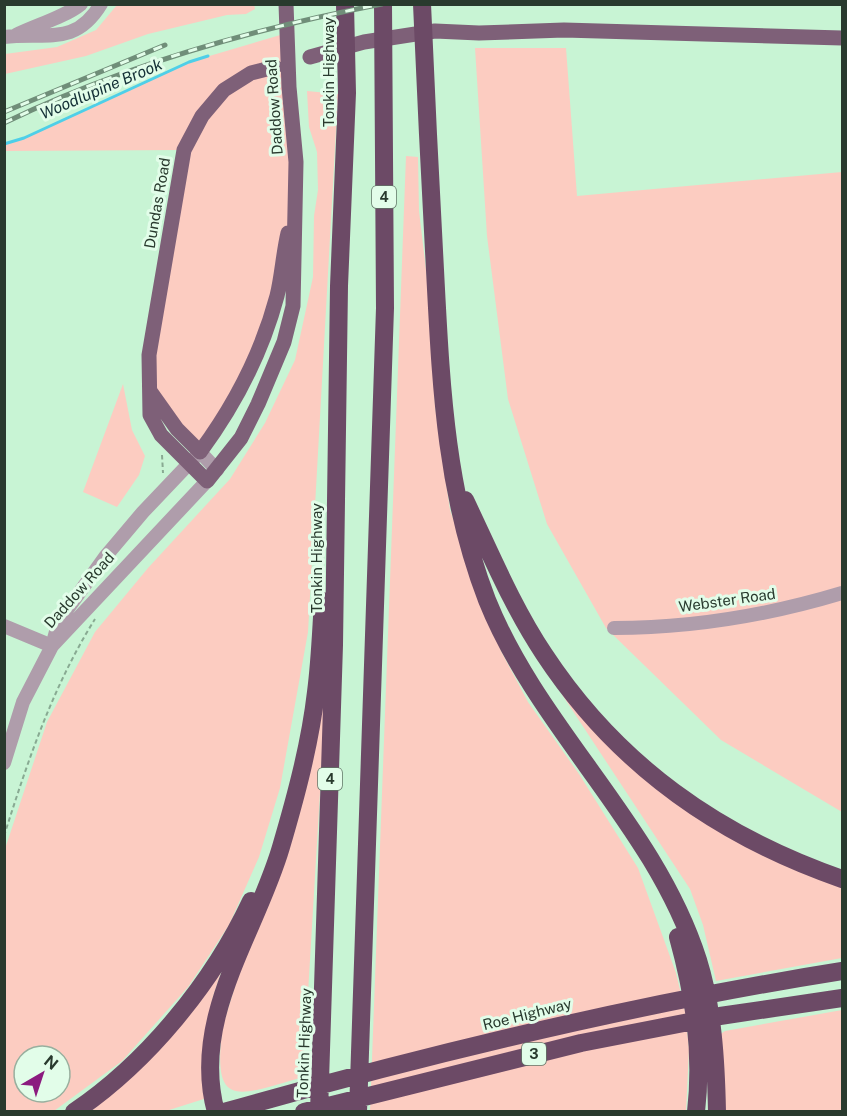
<svg xmlns="http://www.w3.org/2000/svg" width="847" height="1116" font-family="'Public Sans',sans-serif">
<style>
.green{fill:#fcccc1;fill-rule:evenodd}
.lines{fill:none;stroke-linecap:round;stroke-linejoin:round}
.stream{stroke:#4ecfe8;stroke-width:3}
.path{stroke:#88aa92;stroke-width:2;stroke-dasharray:4.5 3;stroke-linecap:butt}
.minor{stroke:#af9dab;stroke-width:14}
.major{stroke:#7e6078;stroke-width:15}
.highway{stroke:#6c4a66;stroke-width:18}
.rail-casing{stroke:#708e79;stroke-width:5}
.rail{stroke:#e2fde9;stroke-width:3;stroke-dasharray:9;stroke-linecap:butt}
.labels{text-anchor:middle;dominant-baseline:central;stroke-width:6;stroke-linejoin:round;paint-order:stroke}
.shield{fill:#e2fde9;stroke:#607466;stroke-width:1.5}
.shield-label{font-size:14px;font-weight:bold;fill:#293a2e}
.street-label{font-size:15px;fill:#293a2e;stroke:#e2fde9}
.water-label{font-size:16px;font-style:italic;fill:#143036;stroke:#e2fde9}
</style>
<rect width="100%" height="100%" fill="#c8f4d4"/>
<!-- green -->
<path class="green" d="M 117,5 L 254,4 L 255,9 L 246,14 L 227,15 L 148,34 L 86,56 L 5,74 L 5,54 L 57,47 L 96,30 Z
M 287,33 L 297,208 L 263,339 L 200,452 L 150,391 L 184,150 L 5,151 L 4,144 L 24,138 L 189,62 Z
M 475,48 L 566,48 L 577,196 L 842,172 L 842,812 L 721,740 L 606,628 L 547,524 L 508,399 L 487,236 Z
M 307,91 L 338,94 L 308,632 L 280,788 L 259,857 L 229,925 L 188,987 L 122,1061 L 54,1111 L 5,1112 L 5,849 L 47,722 L 95,632 L 148,568 L 230,479 L 265,423 L 295,360 L 313,277 L 314,216 L 318,190 L 317,152 L 309,127 ZM 24,1056 L 60,1056 L 60,1092 L 24,1092 Z
M 406,156 L 418,157 L 419,211 L 432,320 L 435,406 L 450,510 L 501,651 L 528,702 L 579,774 L 638,868 L 676,973 L 685,1011 L 689,1049 L 686,1112 L 370,1112 Z
M 123,384 L 132,430 L 145,456 L 139,475 L 117,507 L 83,492 Z
M 326,692 L 303,1077 C 237,1096 211,1111 223,1025 Z
M 561,693 L 676,798 L 842,880 L 842,958 L 716,981 L 703,925 L 690,889 Z
M 221,972 L 212,1000 L 207,1098 L 166,1111 L 90,1112 C 141,1069 182,1025 221,972 Z
M 842,1010 L 842,1111 L 717,1111 L 713,1039 L 725,1031 Z"/>
<g class="lines">
<!-- stream -->
<path class="stream" d="M 4,144 L 24,138 L 189,62 L 208,56"/>
<!-- path -->
<path class="path" d="M 162,455 L 163,473
M 4,836 C 28,760 53,686 95,619"/>
<!-- minor -->
<path class="minor" d="M 16,35 C 36,25 65,17 81,4
M 4,37 C 46,32 75,47 101,4
M 4,626 L 52,646
M 614,628 C 690,628 769,615 842,593
M 52,646 L 207,481
M 4,763 L 23,702 L 52,646 L 59,621 L 105,557 L 143,512 L 200,452 L 217,470"/>
<!-- major -->
<path class="major" d="M 310,57 L 364,42 L 435,31 L 479,33 L 564,30 L 842,38
M 275,67 L 251,73 L 224,90 L 202,116 L 184,150 L 149,355 L 150,415 L 161,435 L 207,481 L 241,438 L 258,404 L 284,342 L 293,306 L 296,162 L 289,87 L 286,4
M 150,391 L 177,429 L 200,452 C 234,406 262,352 277,296 C 282,276 283,254 288,233"/>
<!-- highway -->
<path class="highway" d="M 422,4 C 426,93 430,181 435,270 C 441,384 445,491 487,600 C 539,730 655,825 698,960 C 713,1008 716,1061 717,1112
M 465,500 C 490,552 512,606 544,654 C 617,765 718,836 842,879
M 678,937 C 694,995 703,1051 696,1112
M 74,1112 C 148,1062 213,982 251,901
M 216,1112 C 190,1018 256,933 281,847 C 296,796 310,744 316,692 C 320,662 321,631 323,601
M 224,1112 C 428,1054 633,1004 842,971
M 304,1112 L 581,1043 L 720,1016 L 842,998
M 319,1112 L 334,645 L 339,286 L 347,93 L 345,4
M 358,1112 L 385,308 L 383,4"/>
<!-- rail casing -->
<g class="rail-casing">
<path id="rail" d="M 4,112 L 165,45
M 4,123 C 124,65 252,29 382,4"/>
</g>
<!-- rail -->
<use href="#rail" class="rail"/>
</g>
<g class="labels">
<!-- shield labels -->
<g class="shield">
<rect x="372" y="186" width="24" height="22" rx="4.5"/>
<rect x="318" y="768" width="24" height="22" rx="4.5"/>
<rect x="522" y="1043" width="24" height="22" rx="4.5"/>
</g>
<g class="shield-label">
<text x="384" y="197">4</text>
<text x="330" y="779">4</text>
<text x="534" y="1054">3</text>
</g>
<!-- street labels -->
<g class="street-label">
<text transform="translate(328 72) rotate(-90)">Tonkin Highway</text>
<text transform="translate(274 107) rotate(-94)">Daddow Road</text>
<text transform="translate(157 203) rotate(-80)">Dundas Road</text>
<text transform="translate(316 558) rotate(-90)">Tonkin Highway</text>
<text transform="translate(79 590) rotate(-48)">Daddow Road</text>
<text transform="translate(727 600) rotate(-8)">Webster Road</text>
<text transform="translate(527 1014) rotate(-14)">Roe Highway</text>
<text transform="translate(304 1043) rotate(-88)">Tonkin Highway</text>
</g>
<!-- water labels -->
<g class="water-label">
<text transform="translate(101 89) rotate(-23)">Woodlupine Brook</text>
</g>
</g>
<!-- border -->
<rect width="847" height="1116" fill="none" stroke="#293a2e" stroke-width="12"/>
<!-- north arrow -->
<g transform="translate(42 1074) rotate(39)"><circle r="28" fill="#e2fde9" stroke="#98af9e" stroke-width="1.5"/>
<path d="M0-4.5L10 22L0 15L-10 22Z" fill="#8b1b7f"/>
<text y="-9" font-size="16" font-weight="bold" text-anchor="middle" fill="#293a2e">N</text>
</g>
</svg>
